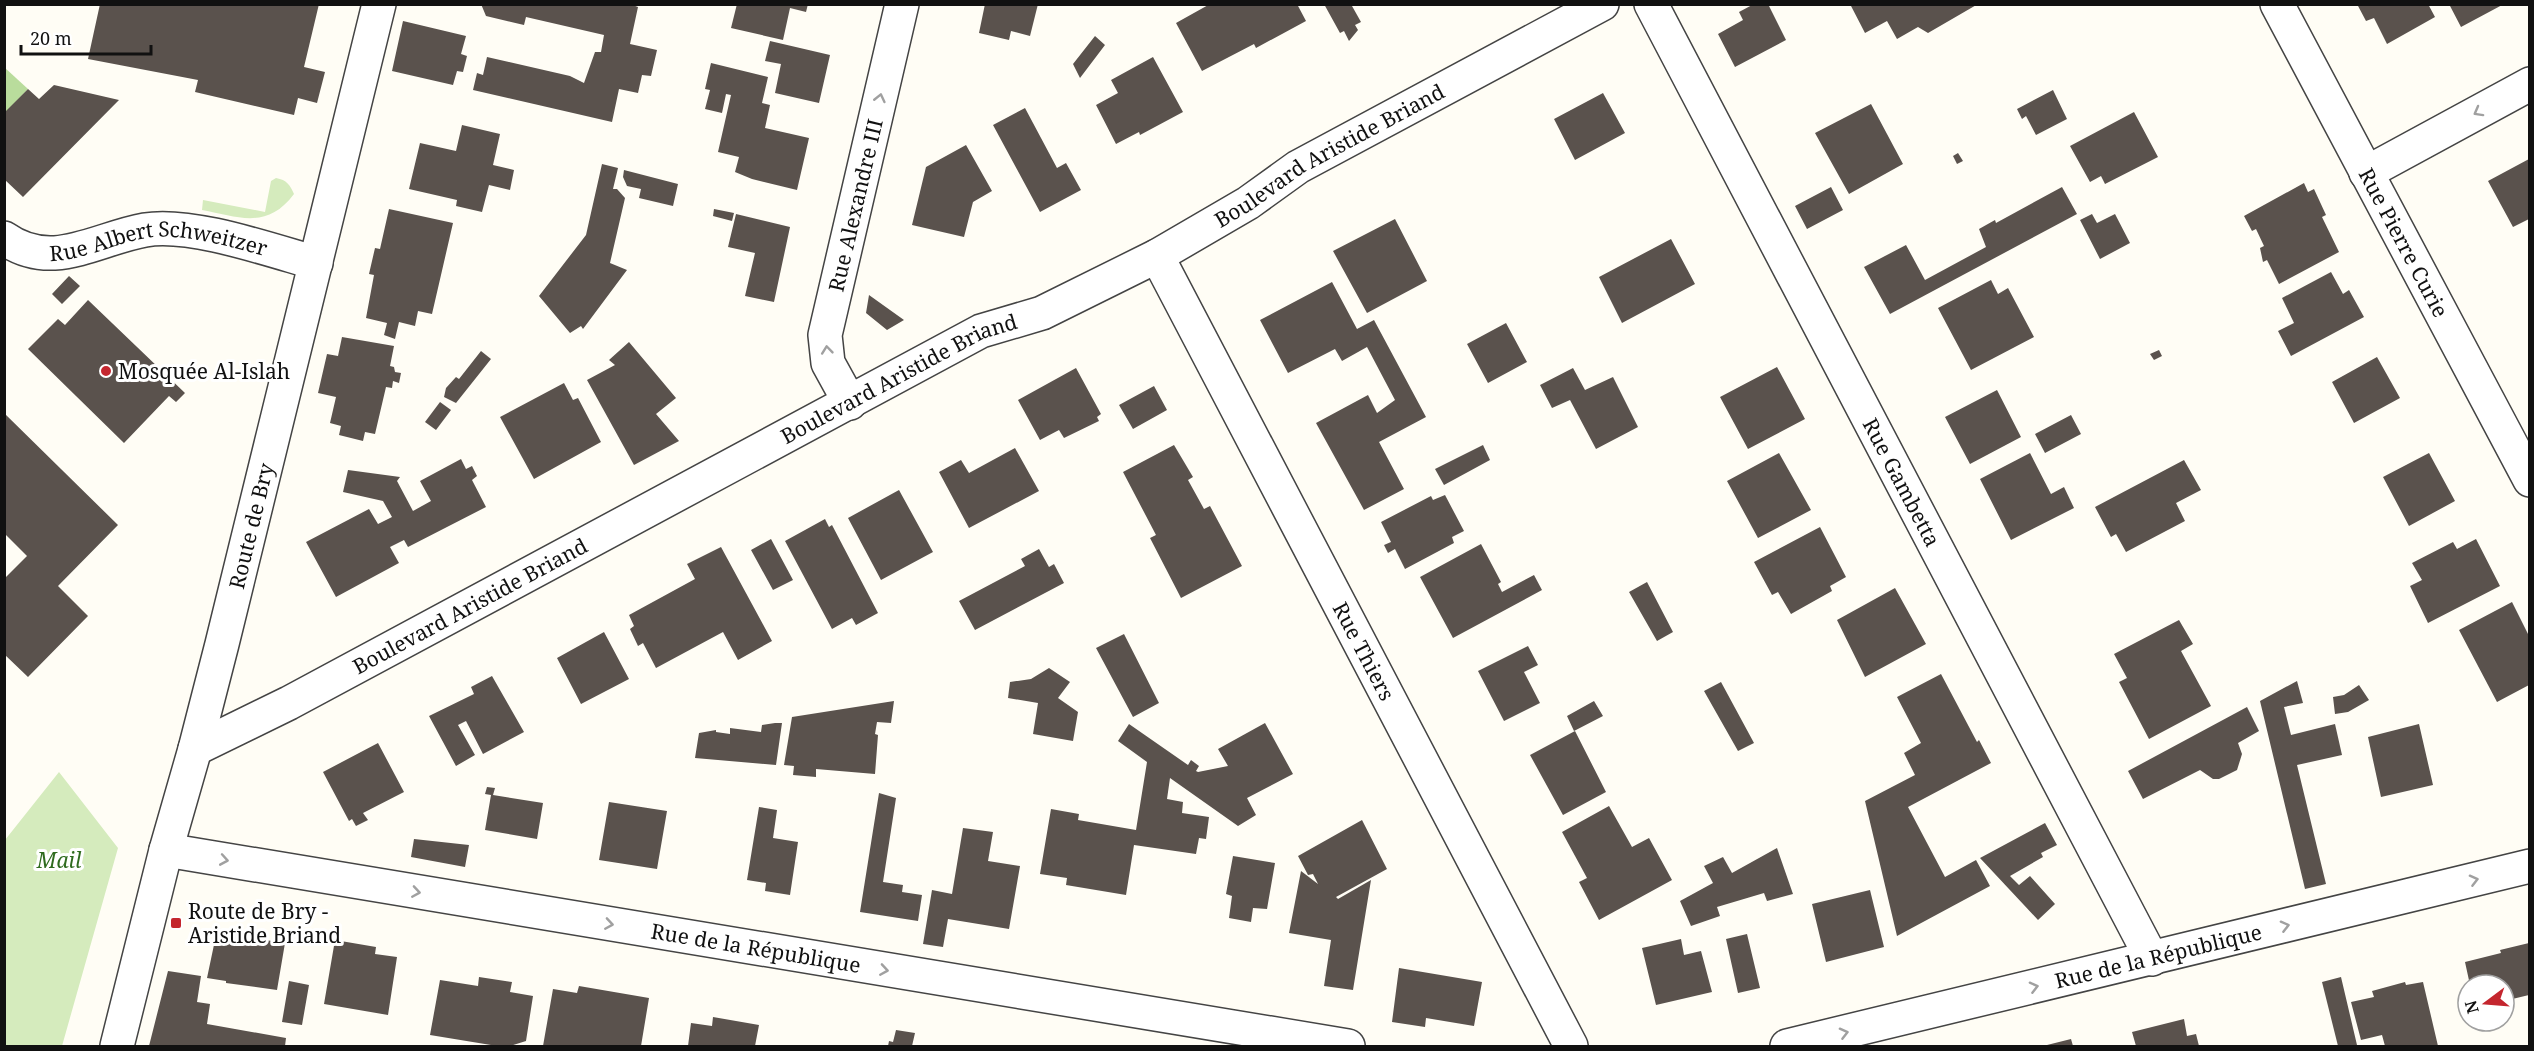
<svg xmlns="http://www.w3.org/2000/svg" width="2534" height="1051" font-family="'Noto Serif',serif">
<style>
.green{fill:#d5ebbd}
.forest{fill:#b9dc9c}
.building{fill:#5a524d}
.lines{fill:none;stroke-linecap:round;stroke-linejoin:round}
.minor-casing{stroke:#444;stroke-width:36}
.minor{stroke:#fff;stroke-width:33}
.oneway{stroke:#a0a0a0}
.poi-dot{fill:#c4262e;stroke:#fff;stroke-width:2}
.labels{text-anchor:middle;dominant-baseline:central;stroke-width:6;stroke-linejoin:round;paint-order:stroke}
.street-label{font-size:21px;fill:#111;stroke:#fff}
.poi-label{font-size:21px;fill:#111;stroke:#fff;text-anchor:start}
.park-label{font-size:21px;font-style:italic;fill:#2f6b1f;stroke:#fff}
</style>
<rect width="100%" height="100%" fill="#fffdf5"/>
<!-- green -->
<path class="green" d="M 276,178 C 287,180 290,185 294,194 C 267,230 239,217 202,210 L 203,200 L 265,212 L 271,181 Z
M 59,772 L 118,848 L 62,1046 L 5,1046 L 5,840 Z"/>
<!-- forest -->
<path class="forest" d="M 4,67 L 28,89 L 5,113 L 4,113 Z"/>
<!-- building -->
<path class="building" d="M 100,4 L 319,4 L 304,67 L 325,72 L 317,103 L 298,98 L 294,115 L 195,92 L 198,80 L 88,59 Z
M 481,4 L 630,4 L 638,7 L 630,44 L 657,50 L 651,76 L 642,75 L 638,93 L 619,89 L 612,122 L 473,90 L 477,73 L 483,75 L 487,57 L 570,76 L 584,83 L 595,52 L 601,52 L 604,35 L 526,17 L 524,25 L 486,16 Z
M 737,4 L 808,4 L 806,12 L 790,8 L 783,40 L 731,28 Z
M 985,4 L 1038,4 L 1030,36 L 1011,31 L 1009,40 L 979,33 Z
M 1210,4 L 1297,4 L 1306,21 L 1256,48 L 1254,44 L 1202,71 L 1176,23 Z
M 1324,4 L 1356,4 L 1352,6 L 1361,22 L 1355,25 L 1358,30 L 1349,41 L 1344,31 L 1340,33 Z
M 1754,4 L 1768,4 L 1786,40 L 1735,67 L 1718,34 L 1743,20 L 1739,12 Z
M 1850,4 L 1978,4 L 1928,33 L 1918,27 L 1897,39 L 1887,21 L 1865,33 Z
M 2357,4 L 2428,4 L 2435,17 L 2387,44 L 2374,18 L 2366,21 Z
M 2449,4 L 2504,4 L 2461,27 Z
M 403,21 L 466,36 L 461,54 L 467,56 L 463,72 L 457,71 L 453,85 L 392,71 Z
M 1095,36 L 1105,45 L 1080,78 L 1073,64 Z
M 770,41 L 830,55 L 819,103 L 775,93 L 781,64 L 765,61 Z
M 1153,57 L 1183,112 L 1140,135 L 1139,132 L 1116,144 L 1096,105 L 1118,93 L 1111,80 Z
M 711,63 L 768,77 L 762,103 L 770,105 L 765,128 L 809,138 L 797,190 L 752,179 L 735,172 L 739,157 L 718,152 L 731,95 L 726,94 L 722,113 L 705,109 L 710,90 L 705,89 Z
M 54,85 L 119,100 L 23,197 L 4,179 L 4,113 L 28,89 L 39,99 Z
M 2053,90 L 2067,119 L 2036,135 L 2026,116 L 2022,119 L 2017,109 Z
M 1603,93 L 1625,133 L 1575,160 L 1554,119 Z
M 1871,104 L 1903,164 L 1849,194 L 1815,133 Z
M 1025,108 L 1057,168 L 1066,163 L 1081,190 L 1040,212 L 993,125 Z
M 2134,112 L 2158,157 L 2105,184 L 2101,176 L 2090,182 L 2070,146 Z
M 462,125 L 500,134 L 493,165 L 514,170 L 510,190 L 489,185 L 482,212 L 456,206 L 457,200 L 409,189 L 420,143 L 456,151 Z
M 966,145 L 992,191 L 973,202 L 964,237 L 912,225 L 926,167 Z
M 1958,153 L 1963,161 L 1957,164 L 1953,156 Z
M 2529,159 L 2529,219 L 2513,227 L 2488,181 Z
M 602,164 L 618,168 L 613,189 L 617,189 L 625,198 L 610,263 L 627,270 L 583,329 L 581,326 L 570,333 L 539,296 L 586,235 Z
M 624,170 L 678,184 L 673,206 L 639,198 L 641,189 L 627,186 L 623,177 Z
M 2304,183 L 2308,192 L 2314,189 L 2326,215 L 2322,217 L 2339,252 L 2279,284 L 2267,260 L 2263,262 L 2260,248 L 2264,246 L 2256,229 L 2252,231 L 2244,216 Z
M 1831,187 L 1843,210 L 1807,229 L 1795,206 Z
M 2062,187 L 2077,214 L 1890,314 L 1864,267 L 1906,245 L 1925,280 L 1986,247 L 1979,229 L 1995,220 L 1996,223 Z
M 389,209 L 453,223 L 432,314 L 418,311 L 415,326 L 399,322 L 395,339 L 384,335 L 387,323 L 366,318 L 374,275 L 369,274 L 375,248 L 380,249 Z
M 714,209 L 734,213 L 732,221 L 713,216 Z
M 736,214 L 790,227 L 774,302 L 745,296 L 755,253 L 728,247 Z
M 2092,214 L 2097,223 L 2115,214 L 2130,243 L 2100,259 L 2080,220 Z
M 1395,219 L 1427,281 L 1367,313 L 1333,251 Z
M 1671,239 L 1695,284 L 1622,323 L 1599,277 Z
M 2331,272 L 2343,294 L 2349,290 L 2364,317 L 2291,356 L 2278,331 L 2294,323 L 2282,298 Z
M 69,276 L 80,286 L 62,304 L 52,294 Z
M 1991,280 L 1998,294 L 2008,288 L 2034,337 L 1971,370 L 1938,308 Z
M 1332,282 L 1357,329 L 1374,320 L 1426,417 L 1379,442 L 1404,489 L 1364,510 L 1316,423 L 1368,395 L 1377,413 L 1395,400 L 1367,347 L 1342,361 L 1335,349 L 1288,373 L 1260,320 Z
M 869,295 L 904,320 L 887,330 L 866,313 Z
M 88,300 L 185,393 L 176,402 L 169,396 L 124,443 L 28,349 L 58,319 L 65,325 Z
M 1506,323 L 1527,362 L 1488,383 L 1467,344 Z
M 342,337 L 394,346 L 390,366 L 394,367 L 395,372 L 401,373 L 399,383 L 393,381 L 392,388 L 386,387 L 375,434 L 365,432 L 363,441 L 339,435 L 341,426 L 330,423 L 336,397 L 318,393 L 327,354 L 338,356 Z
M 629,342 L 676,398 L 656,414 L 679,441 L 634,465 L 587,380 L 615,365 L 609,360 Z
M 2159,350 L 2162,356 L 2154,360 L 2150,354 Z
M 481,351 L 491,359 L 456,403 L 444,397 L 446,388 L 456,377 L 459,379 Z
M 2377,357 L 2400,398 L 2354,423 L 2332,382 Z
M 1777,367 L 1805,419 L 1748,449 L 1720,397 Z
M 1076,368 L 1101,414 L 1097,417 L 1099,421 L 1064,438 L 1059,430 L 1040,440 L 1018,400 Z
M 1573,368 L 1585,390 L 1613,377 L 1638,427 L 1596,449 L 1570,400 L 1552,408 L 1540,385 Z
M 564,383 L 573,400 L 578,398 L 601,442 L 534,479 L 500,417 Z
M 1154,386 L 1167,410 L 1133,429 L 1119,405 Z
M 1997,390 L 2021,437 L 1970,464 L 1945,417 Z
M 440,402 L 451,410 L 436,430 L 425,422 Z
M 4,413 L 118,525 L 58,586 L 88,616 L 28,677 L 4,654 L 4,579 L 27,556 L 4,533 Z
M 2071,415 L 2081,434 L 2045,453 L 2035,434 Z
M 1174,445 L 1193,477 L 1188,480 L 1204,509 L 1210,506 L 1242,566 L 1181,598 L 1150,538 L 1156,535 L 1123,472 Z
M 1483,445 L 1490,460 L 1444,485 L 1435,469 Z
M 1015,448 L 1039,491 L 969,528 L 939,472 L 961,460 L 969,473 Z
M 1779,453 L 1811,510 L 1758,538 L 1727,481 Z
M 2030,453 L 2051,494 L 2064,487 L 2074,508 L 2011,540 L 1980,479 Z
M 2429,453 L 2455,501 L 2409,526 L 2383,477 Z
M 461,459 L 466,469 L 472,466 L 477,476 L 472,480 L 486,507 L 408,547 L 404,540 L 390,547 L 399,563 L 336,597 L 306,542 L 369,509 L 378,524 L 392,517 L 383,501 L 343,492 L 348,470 L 400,477 L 397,481 L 413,511 L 431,501 L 420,481 Z
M 2184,460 L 2201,490 L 2176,503 L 2185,521 L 2126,552 L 2116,534 L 2111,537 L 2095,507 Z
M 899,490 L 933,552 L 881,580 L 848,518 Z
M 1445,495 L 1464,531 L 1452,537 L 1454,543 L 1405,569 L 1395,549 L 1388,553 L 1384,545 L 1391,542 L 1381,522 L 1431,496 L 1433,500 Z
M 825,519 L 829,527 L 832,525 L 878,613 L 856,625 L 852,618 L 832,629 L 785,541 Z
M 1820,527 L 1846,577 L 1830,586 L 1832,591 L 1791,614 L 1778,592 L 1772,595 L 1754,562 Z
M 771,539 L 793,580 L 773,590 L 751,550 Z
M 2476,539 L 2500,586 L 2428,623 L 2410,586 L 2422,580 L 2412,563 L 2453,542 L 2457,549 Z
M 1481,544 L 1501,582 L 1498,584 L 1502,592 L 1534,575 L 1542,590 L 1453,638 L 1420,577 Z
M 721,547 L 772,641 L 738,660 L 723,632 L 656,668 L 643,643 L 638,646 L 630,629 L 634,626 L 629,615 L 695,579 L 687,564 Z
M 1039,549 L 1049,567 L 1054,564 L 1064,583 L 975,630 L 959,601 L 1025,566 L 1021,559 Z
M 1647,582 L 1673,632 L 1657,641 L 1629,592 Z
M 1895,588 L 1926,644 L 1865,677 L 1837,620 Z
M 2512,602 L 2529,636 L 2529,685 L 2497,702 L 2459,630 Z
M 2179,620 L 2193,644 L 2181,651 L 2211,706 L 2149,739 L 2119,682 L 2127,678 L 2114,654 Z
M 604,632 L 629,679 L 581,704 L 557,658 Z
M 1124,634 L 1159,703 L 1133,717 L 1096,648 Z
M 1528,646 L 1538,665 L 1524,672 L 1540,703 L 1504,721 L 1478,671 Z
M 1049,668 L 1070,682 L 1058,698 L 1078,712 L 1073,741 L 1033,734 L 1038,703 L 1008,698 L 1010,682 L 1031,679 Z
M 1941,674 L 1977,742 L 1979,740 L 1991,763 L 1908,807 L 1945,877 L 1976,860 L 1990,886 L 1897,936 L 1865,801 L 1915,775 L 1904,753 L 1921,743 L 1897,697 Z
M 492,676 L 524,732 L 483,754 L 466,721 L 458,725 L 475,755 L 456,766 L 429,716 L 474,694 L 471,687 Z
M 2297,681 L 2303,703 L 2284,707 L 2291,735 L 2335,724 L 2342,755 L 2297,765 L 2326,884 L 2305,889 L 2260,701 Z
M 1721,682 L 1754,743 L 1738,751 L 1704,691 Z
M 2359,685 L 2369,700 L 2348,712 L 2335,714 L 2333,697 L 2344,695 Z
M 894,701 L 891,723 L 877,722 L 875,734 L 878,735 L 875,774 L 816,769 L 816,777 L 793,775 L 794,766 L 784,765 L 792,717 Z
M 1594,701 L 1603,716 L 1574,731 L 1567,716 Z
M 2247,707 L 2259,731 L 2238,743 L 2242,754 L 2237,770 L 2219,779 L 2213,779 L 2200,770 L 2143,799 L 2128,771 Z
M 775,723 L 782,723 L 776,765 L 695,758 L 699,733 L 716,730 L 716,732 L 730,734 L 730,728 L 761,732 L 762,725 Z
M 1265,723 L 1293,774 L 1247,798 L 1256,815 L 1238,826 L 1170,778 L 1167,799 L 1183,802 L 1182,813 L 1209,817 L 1206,839 L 1199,838 L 1196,854 L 1134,845 L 1126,895 L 1066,885 L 1067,878 L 1040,874 L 1051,809 L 1079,814 L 1078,820 L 1136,830 L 1147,762 L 1118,741 L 1129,724 L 1188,765 L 1191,760 L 1199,766 L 1196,771 L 1198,772 L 1228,766 L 1218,749 Z
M 2419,724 L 2433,785 L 2381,797 L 2368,737 Z
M 1575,731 L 1606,792 L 1563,815 L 1530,755 Z
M 378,743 L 404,792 L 363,813 L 368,820 L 356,826 L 352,819 L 349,821 L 323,772 Z
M 487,787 L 495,788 L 493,795 L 543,803 L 537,839 L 485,830 L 491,795 L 485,794 Z
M 879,793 L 896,798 L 883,882 L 903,885 L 902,892 L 922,895 L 918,921 L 860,912 Z
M 609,802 L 667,811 L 657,869 L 599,860 Z
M 1609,806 L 1632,847 L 1649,838 L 1672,880 L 1599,920 L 1579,882 L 1587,878 L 1562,832 Z
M 759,807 L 777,810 L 773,838 L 798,842 L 790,895 L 765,891 L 766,883 L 747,880 Z
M 1362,820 L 1387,869 L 1336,897 L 1338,899 L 1371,880 L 1353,990 L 1324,986 L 1331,940 L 1289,933 L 1301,871 L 1318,884 L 1313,874 L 1308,875 L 1298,856 Z
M 2045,823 L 2057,845 L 2041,853 L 2043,857 L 2010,876 L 2019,885 L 2030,876 L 2055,904 L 2038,920 L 1980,858 Z
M 963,828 L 993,832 L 988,861 L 1020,866 L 1009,929 L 948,919 L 943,947 L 923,944 L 932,890 L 952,894 Z
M 414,839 L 469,845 L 465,867 L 411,857 Z
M 1777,848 L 1793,894 L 1767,901 L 1764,893 L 1717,907 L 1720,916 L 1691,926 L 1680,901 L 1713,883 L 1704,866 L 1723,857 L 1732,873 Z
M 1233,856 L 1275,863 L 1267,909 L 1253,908 L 1251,922 L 1229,918 L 1232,896 L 1226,894 Z
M 1870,890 L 1884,947 L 1826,962 L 1812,904 Z
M 1747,934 L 1760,988 L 1738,993 L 1726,939 Z
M 234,935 L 285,943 L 277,990 L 226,983 L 226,981 L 207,978 L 215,940 L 233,943 Z
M 1681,939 L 1684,955 L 1701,951 L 1712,992 L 1656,1005 L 1642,948 Z
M 335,940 L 376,947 L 375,954 L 397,957 L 388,1015 L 324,1004 Z
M 2529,943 L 2529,995 L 2504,1001 L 2504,985 L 2470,985 L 2465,962 L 2501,953 L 2500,950 Z
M 1399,968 L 1482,982 L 1474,1026 L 1426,1018 L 1425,1027 L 1392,1022 Z
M 168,971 L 201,976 L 197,1002 L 210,1004 L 207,1024 L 286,1038 L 285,1046 L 149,1046 Z
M 479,977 L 512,982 L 510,992 L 533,996 L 526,1041 L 510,1046 L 497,1046 L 430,1035 L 440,980 L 478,986 Z
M 2341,977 L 2357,1045 L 2351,1046 L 2338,1046 L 2322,982 Z
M 289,981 L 309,985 L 302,1025 L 282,1022 Z
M 2405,982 L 2406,985 L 2423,982 L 2438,1046 L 2385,1046 L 2382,1035 L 2361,1040 L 2351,1002 L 2374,997 L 2372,991 Z
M 579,986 L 649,998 L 641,1046 L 543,1046 L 553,989 L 577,993 Z
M 713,1017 L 759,1025 L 755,1046 L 688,1046 L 691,1023 L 712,1026 Z
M 2184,1019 L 2187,1036 L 2196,1034 L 2199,1046 L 2136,1046 L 2132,1032 Z
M 896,1030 L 915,1033 L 912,1046 L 888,1046 L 889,1041 L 893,1042 Z
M 2071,1039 L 2073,1046 L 2043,1046 Z"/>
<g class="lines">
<!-- minor casing -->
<g class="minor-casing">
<g id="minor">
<path id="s1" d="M 1651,4 L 2152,959"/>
<path id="s2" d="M 2277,4 L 2530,480"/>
<path d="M 2366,173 L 2530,84"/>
<path id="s3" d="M 4,238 C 52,272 95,239 145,230 C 190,222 270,250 316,263"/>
<path id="s4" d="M 1157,256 L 1571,1046"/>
<path id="s5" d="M 850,403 L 828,363 L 825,335 L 902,4"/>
<path id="s6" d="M 195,749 L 289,703 L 981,331 L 1042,313 L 1157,256 L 1248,203 L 1298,167 L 1602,4"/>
<path id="s7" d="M 166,850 L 1348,1046"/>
<path id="s8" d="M 117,1046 L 166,850 L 195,749 L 222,644 L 379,4"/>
<path id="s9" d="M 1787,1046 L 2530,866"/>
</g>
</g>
<!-- minor -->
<use href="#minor" class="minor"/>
</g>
<!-- one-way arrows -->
<defs><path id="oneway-chevron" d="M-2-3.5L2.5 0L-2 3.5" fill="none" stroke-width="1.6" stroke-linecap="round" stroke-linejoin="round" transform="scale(1.5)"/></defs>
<g class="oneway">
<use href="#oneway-chevron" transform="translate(880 98) rotate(-77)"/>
<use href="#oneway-chevron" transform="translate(2478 112) rotate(151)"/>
<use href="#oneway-chevron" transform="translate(827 350) rotate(-96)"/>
<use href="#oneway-chevron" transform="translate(224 860) rotate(10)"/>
<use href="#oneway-chevron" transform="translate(2474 880) rotate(-14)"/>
<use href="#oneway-chevron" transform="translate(416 892) rotate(9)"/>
<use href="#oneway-chevron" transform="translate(609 924) rotate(9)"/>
<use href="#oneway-chevron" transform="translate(2285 926) rotate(-14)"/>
<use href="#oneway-chevron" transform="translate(884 970) rotate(9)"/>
<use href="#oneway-chevron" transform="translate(2034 987) rotate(-14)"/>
<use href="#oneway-chevron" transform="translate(1844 1033) rotate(-14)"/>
</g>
<!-- markers -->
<g class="poi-dot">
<circle cx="106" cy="371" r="6"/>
<rect x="170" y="917" width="12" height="12" rx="3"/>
</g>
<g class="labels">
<!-- street labels -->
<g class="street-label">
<text stroke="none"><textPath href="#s6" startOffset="1282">Boulevard Aristide Briand</textPath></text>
<text stroke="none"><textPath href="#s5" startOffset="207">Rue Alexandre III</textPath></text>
<text stroke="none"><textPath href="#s2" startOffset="270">Rue Pierre Curie</textPath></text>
<text stroke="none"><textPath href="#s3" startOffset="160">Rue Albert Schweitzer</textPath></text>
<text stroke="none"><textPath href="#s6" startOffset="796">Boulevard Aristide Briand</textPath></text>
<text stroke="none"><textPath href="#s1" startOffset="540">Rue Gambetta</textPath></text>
<text stroke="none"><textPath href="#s8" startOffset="537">Route de Bry</textPath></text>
<text stroke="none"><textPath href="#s6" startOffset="310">Boulevard Aristide Briand</textPath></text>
<text stroke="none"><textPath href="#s4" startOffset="446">Rue Thiers</textPath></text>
<text stroke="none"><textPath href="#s7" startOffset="598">Rue de la République</textPath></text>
<text stroke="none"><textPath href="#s9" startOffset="382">Rue de la République</textPath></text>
</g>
<!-- poi labels -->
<g class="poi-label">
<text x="118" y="371">Mosquée Al-Islah</text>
<text x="188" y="911">Route de Bry -<tspan x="188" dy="24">Aristide Briand</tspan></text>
</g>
<!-- park labels -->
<g class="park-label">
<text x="59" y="860">Mail</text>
</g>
</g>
<!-- border -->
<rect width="2534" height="1051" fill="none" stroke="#111111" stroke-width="12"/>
<!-- north arrow -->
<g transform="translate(2486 1003) rotate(254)"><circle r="28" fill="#ffffff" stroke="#a0a0a0" stroke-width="1.5"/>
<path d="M0-4.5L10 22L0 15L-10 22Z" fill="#c4262e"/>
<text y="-9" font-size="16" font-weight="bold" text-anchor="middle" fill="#111111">N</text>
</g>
<!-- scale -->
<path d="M21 45v9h130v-9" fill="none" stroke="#111111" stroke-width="3"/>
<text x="30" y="45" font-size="18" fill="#111111" stroke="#ffffff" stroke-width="4.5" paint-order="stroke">20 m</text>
</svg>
